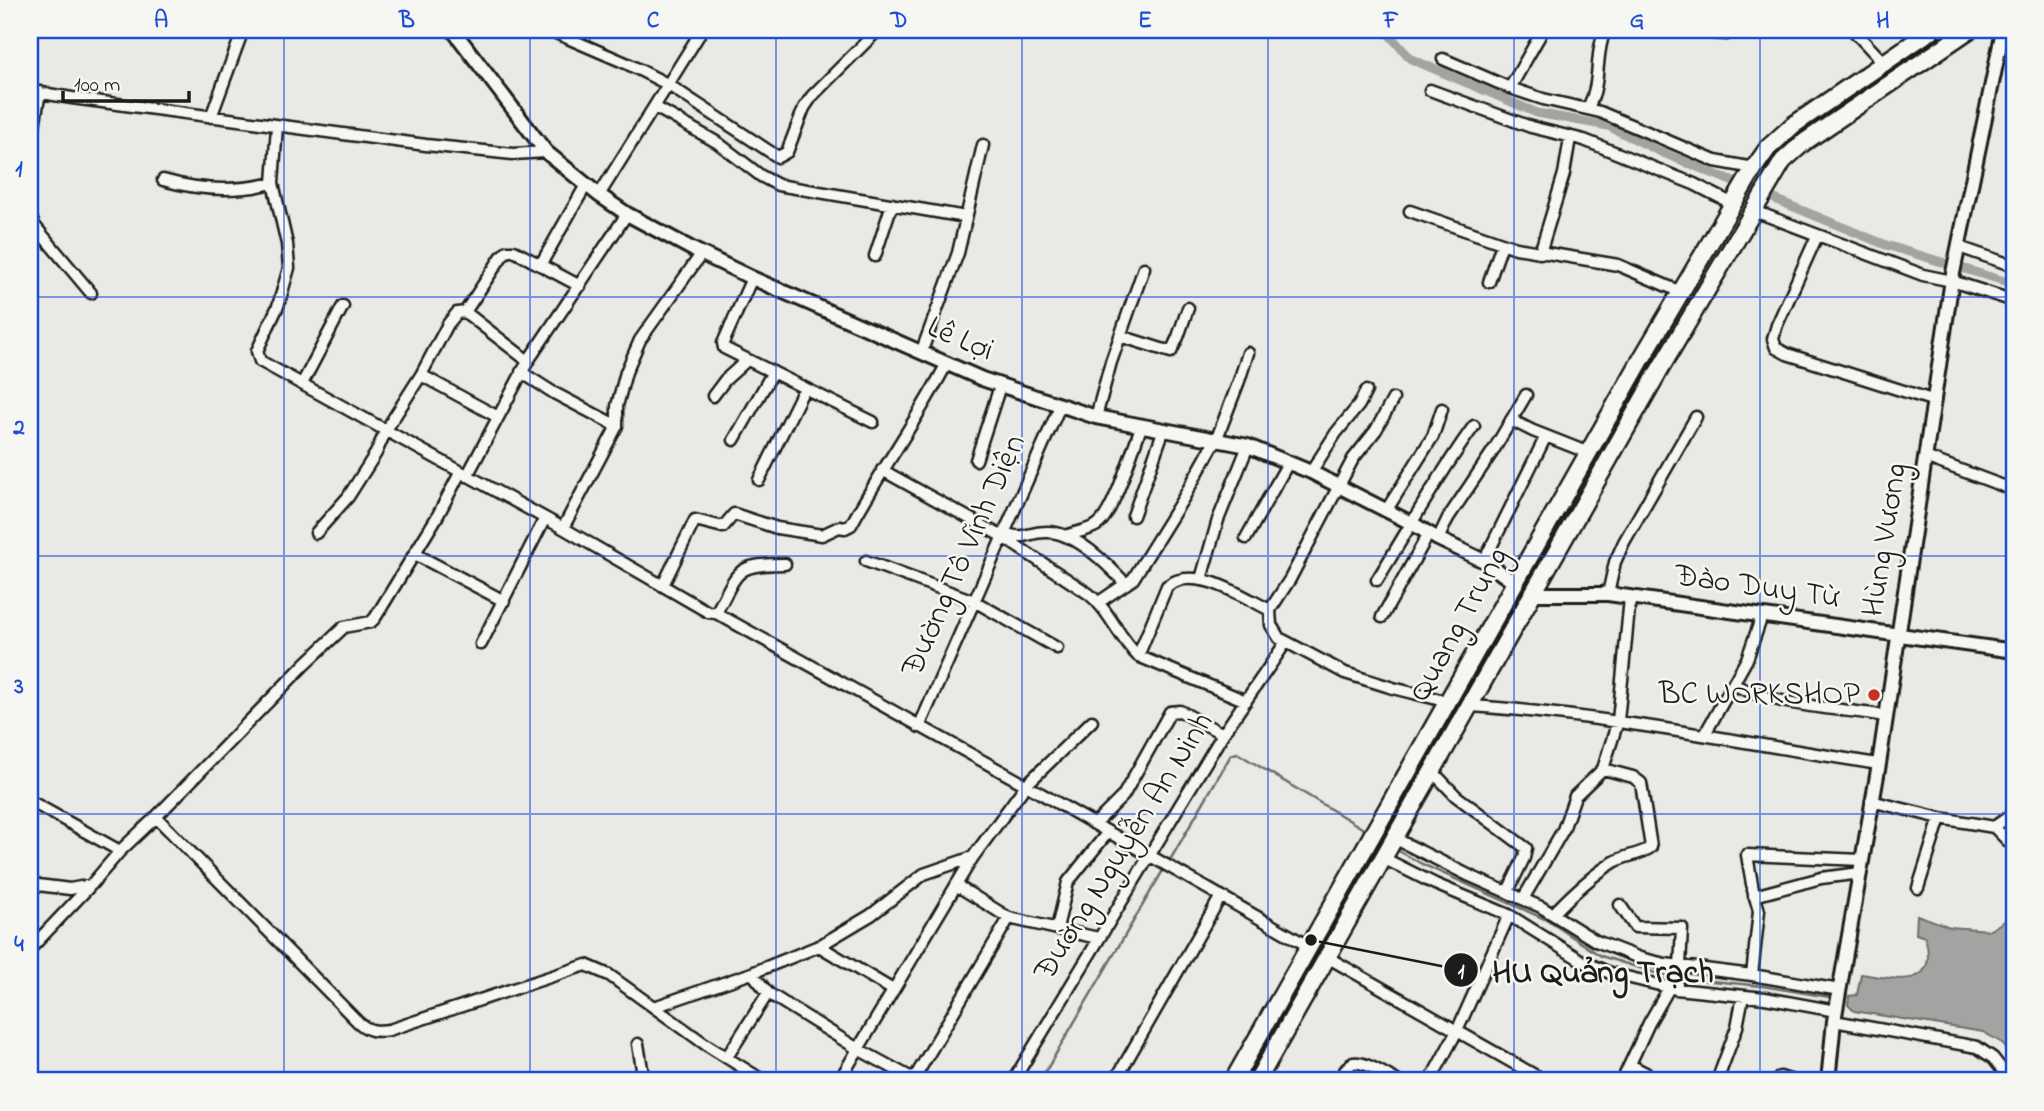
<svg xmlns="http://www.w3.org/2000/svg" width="2044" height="1111" font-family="'Indie Flower',sans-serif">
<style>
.water{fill:#a3a3a1;stroke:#6d6d6c;stroke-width:2}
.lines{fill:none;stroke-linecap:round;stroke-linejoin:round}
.stream{stroke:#6d6d6c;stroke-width:2.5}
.canal{stroke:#a3a3a1;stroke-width:9}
.minor-casing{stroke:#1c1c1c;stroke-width:15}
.tertiary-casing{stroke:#1c1c1c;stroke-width:18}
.trunk-casing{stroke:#1c1c1c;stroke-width:21}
.minor{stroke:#f6f6f2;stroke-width:10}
.tertiary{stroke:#f6f6f2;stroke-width:12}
.trunk{stroke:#f6f6f2;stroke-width:16}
.grid{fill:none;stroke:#1d4ed8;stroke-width:2;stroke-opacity:0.55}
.poi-dot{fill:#c8321e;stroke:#f6f6f2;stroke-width:2.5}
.labels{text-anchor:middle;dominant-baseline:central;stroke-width:5;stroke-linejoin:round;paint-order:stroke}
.street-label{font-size:32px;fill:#1c1c1c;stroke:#f6f6f2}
.poi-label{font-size:32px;fill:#1c1c1c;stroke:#f6f6f2;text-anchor:end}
.leader{fill:none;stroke:#1c1c1c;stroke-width:2.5}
.callout-dot{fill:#1c1c1c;stroke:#f6f6f2;stroke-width:2.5}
.mark-label{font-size:21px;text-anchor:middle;font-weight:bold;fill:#fff}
.callout-label{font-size:33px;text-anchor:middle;font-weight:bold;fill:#1c1c1c;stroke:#f6f6f2;stroke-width:5;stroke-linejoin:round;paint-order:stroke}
.neatline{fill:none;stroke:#1d4ed8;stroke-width:2.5}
.grid-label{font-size:23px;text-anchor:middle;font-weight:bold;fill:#1d4ed8}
</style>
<rect width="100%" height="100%" fill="#e9e9e5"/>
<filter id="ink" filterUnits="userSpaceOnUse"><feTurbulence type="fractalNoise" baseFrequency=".0143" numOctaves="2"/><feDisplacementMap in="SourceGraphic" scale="14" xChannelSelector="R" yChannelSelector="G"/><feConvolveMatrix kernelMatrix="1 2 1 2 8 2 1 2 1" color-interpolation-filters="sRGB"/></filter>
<g filter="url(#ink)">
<!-- water -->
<path class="water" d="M 1917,915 L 1950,927 L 1990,930 L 2014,915 L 2014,1060 L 2002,1043 L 1983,1032 L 1854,1011 L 1848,1005 L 1849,996 L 1857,995 L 1861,974 C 1896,979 1940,991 1925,937 L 1916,934 Z"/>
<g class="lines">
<!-- stream -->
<path class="stream" d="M 1397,850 L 1422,864 L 1547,920 L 1601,956 L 1659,974 L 1676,977
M 1170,860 L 1231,755 L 1237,753 L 1367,831
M 1682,978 L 1762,986 L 1829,997
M 1040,1081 L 1162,872"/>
<!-- canal -->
<path class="canal" d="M 1385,30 L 1411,59 L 1537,113 L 1608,126 L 1661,152 L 1886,245 L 2014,284"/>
<!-- minor casing -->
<g class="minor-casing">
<path id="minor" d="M 549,30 L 628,64 L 667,84 L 778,157 L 787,152 L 804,108 L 812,96 L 878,30
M 1853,30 L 1884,63
M 1714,33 L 1727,34 L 1739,30
M 1443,59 L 1510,88 L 1543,99 L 1600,112 L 1715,161 L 1754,168
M 1510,88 L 1543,30
M 1430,90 L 1531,127 L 1584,140 L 1694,184 L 1733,204
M 30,91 L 72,98 L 426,145 L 513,154 L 546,152
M 655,107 L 718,143 L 761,176 L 778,185 L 966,217
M 1588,108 C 1602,82 1594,56 1605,30
M 211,117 L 243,30
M 277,126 L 273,183 L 287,244 L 289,268 L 278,306 L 257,351 L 260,361 L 563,528 L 708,612 L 716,613 L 1026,785 L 1310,947
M 30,149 L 40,92
M 163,180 C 198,190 237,192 273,183
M 599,195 L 702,30
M 1410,211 L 1516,248 L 1618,265 L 1681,292
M 1752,212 L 1765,215 L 1923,275 L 1952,281 L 2014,301
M 30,215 L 34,225 L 91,293
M 1817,236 L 1777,325 L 1773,339 L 1776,348 L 1787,354 L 1935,401
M 1959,247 L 2014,266
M 1540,253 L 1564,174 L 1570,138
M 875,256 L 892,204
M 541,264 L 586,185
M 752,278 L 723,343 L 724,348 L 873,422
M 1489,282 L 1502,244
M 465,312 L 528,361
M 1120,336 L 1171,352 L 1178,337 L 1188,308
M 921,353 L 958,253 L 983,145
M 521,372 L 554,393 L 617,426
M 421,375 L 498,417
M 302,384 L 343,306
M 713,396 L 725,380 L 746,361
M 1393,399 L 1376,430 L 1353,459 L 1290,579 L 1270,610 L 1271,625 L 1279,638 L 1345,673 L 1393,688 L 1449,702
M 1096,417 L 1111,362 L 1144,268
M 1511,420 L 1533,431 L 1589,453
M 734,440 L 773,372
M 1925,457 L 2014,490
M 976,460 L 1000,386
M 882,470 L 1003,537 L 1089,594 C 1110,611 1118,637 1138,656 L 1246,701
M 1311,472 L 1336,433 L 1359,405 L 1366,391
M 467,476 L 528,361 L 627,214
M 759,480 L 804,389
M 1386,511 L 1433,436 L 1442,409
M 1133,516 L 1164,429
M 563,528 L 617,426 L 617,406 L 626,372 L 640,340 L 702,253
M 316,533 L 348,497 L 376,453 L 386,430 L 421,375 L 448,324 L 457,313 L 465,312 L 502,256 L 507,251 L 514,251 L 580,286
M 1004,533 C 1027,541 1026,532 1046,532 C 1075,531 1108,565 1126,584
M 1065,536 C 1075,532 1088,531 1097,525 C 1114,514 1133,446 1142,425
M 1246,538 L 1288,463
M 1438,539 L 1448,518 L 1493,451 L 1526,395
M 415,554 L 504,601
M 866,561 L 974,601 L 1057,648
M 1484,561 L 1546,436
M 1201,579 L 1218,520 L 1248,446
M 1377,580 C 1409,529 1438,475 1474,426
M 663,585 L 695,520 L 723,527 L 734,514 L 777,528 L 822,535 L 839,527 L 845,528 L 851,525 C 881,470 917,420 946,365
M 1608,594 L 1615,562 L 1624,542 L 1696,417
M 1099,602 L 1133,579 L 1184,497 L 1217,438 L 1239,381 L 1248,353
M 716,613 C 739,571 734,564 785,564
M 1382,617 L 1429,533
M 481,644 L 545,518
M 1138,656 L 1167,586 C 1195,564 1243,597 1270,610
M 1733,684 C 1774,707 1840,708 1886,716
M 1470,706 C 1608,715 1743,743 1879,764
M 919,727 L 1060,406
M 1705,734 L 1747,659 L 1762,616
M 1433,772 L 1456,796 L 1526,848 L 1524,858 L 1508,891
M 30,801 L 120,851
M 1871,801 L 1940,818 L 1994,827 L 2014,813
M 156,817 L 305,664 L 344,627 L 371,622 L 375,618 L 437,517 L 460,473
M 1095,824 L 1123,796 L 1170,712 L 1180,711 L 1223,734
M 1994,827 L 2014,847
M 1394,838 L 1470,876 L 1541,907 L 1596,941 L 1640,958 L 1665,964 L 1752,975 L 1840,990
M 1383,858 L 1435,884 L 1509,915 L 1584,962 L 1610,973 L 1676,989 L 1765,998 L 1836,1011
M 30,884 L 70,889 L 91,885 L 120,851 L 156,817 L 358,1022 C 368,1031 376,1032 389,1030 L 586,965 L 609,975 L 705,1044 L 764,1081
M 956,885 L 1009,918 L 1098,938
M 1918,888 L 1940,818
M 1754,896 L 1821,878 L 1861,873
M 1523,899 L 1563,830 L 1575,796 L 1603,769 L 1607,756 L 1618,721 L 1630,598
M 1620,905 L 1635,927 L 1682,928 L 1680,966 L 1676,989
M 1553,914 C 1572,894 1591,876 1614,862 C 1626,855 1641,855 1651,847 L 1641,783 L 1633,777 L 1603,769
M 1057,928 L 1068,882 L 1108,832
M 819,946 L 893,990
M 30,949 L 88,888
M 1327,957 L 1545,1081
M 752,973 L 768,993 L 858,1049 L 917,1081
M 1752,975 L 1759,911 L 1753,890 L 1747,855 L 1862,860
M 654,1007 L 752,973 L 819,946 L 871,915 L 924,874 L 973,857 L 1026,785 L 1092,721
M 1834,1021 L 1977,1047 L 1993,1058 L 2011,1081
M 638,1044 L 644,1081
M 727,1057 L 768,993
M 1630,1065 L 1661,1081
M 914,1079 L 1009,918
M 839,1081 L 973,857
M 1013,1081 L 1223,734 L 1286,642
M 1115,1081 L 1221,896
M 1339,1081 C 1342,1076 1347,1065 1353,1063 C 1363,1060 1388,1076 1397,1081
M 1430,1081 L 1457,1031 L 1509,915
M 1622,1081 L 1649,1023 L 1669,988
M 1717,1081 L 1737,1027 L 1743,996
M 1777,1081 L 1780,1077 L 1793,1081"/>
</g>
<!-- tertiary casing -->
<g class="tertiary-casing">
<path id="tertiary" d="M 453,30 L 546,152 L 599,195 L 627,214 L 694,250 L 752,278 L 982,379 L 1096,417 L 1248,446 L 1311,472 L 1413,524 L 1438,539 L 1484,561 L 1516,584
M 1534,594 L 1608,594 L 2014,651
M 1828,1081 L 1834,1021 L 1879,764 L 1953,273 L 2003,30"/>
</g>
<!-- trunk casing -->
<g class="trunk-casing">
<path id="trunk" d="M 1233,1081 L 1642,358 L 1754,168 L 1768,148 L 1792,126 L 1932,30
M 1257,1081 L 1660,369 L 1783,161 L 1803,143 L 1969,30"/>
</g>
<!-- minor -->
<use href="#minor" class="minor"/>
<!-- tertiary -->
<use href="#tertiary" class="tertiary"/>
<!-- trunk -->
<use href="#trunk" class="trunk"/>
</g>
</g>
<!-- grid -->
<path class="grid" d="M 284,30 L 284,1081M 530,30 L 530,1081M 776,30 L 776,1081M 1022,30 L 1022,1081M 1268,30 L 1268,1081M 1514,30 L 1514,1081M 1760,30 L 1760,1081M 30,297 L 2014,297M 30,556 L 2014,556M 30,814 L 2014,814"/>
<!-- markers -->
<circle class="poi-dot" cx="1874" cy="695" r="7"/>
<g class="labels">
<!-- street labels -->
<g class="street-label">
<text transform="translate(960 340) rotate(23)">Lê Lợi</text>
<text transform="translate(1886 540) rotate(-81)">Hùng Vương</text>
<text transform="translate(965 556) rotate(-66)">Đường Tô Vĩnh Diện</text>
<text transform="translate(1757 588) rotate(8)">Đào Duy Từ</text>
<text transform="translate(1460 625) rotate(-61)">Quang Trung</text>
<text transform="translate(1125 847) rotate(-58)">Đường Nguyễn An Ninh</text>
</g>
<!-- poi labels -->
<g class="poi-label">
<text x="1860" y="695">BC WORKSHOP</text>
</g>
</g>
<!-- callouts -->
<path class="leader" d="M1311 940L1461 970"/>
<g class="callout-dot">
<circle cx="1311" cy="940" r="7"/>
<circle cx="1461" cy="970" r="18"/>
</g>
<g class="mark-label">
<text x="1461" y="978">1</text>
</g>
<g class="callout-label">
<text x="1603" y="982">HU Quảng Trạch</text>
</g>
<!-- margin -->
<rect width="2044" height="1111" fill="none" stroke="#f6f6f2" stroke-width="77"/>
<!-- scale -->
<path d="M63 91v10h126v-10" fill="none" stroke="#1c1c1c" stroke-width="3.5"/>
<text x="74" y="91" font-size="21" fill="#1c1c1c" stroke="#f6f6f2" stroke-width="5" paint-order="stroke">100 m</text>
<rect x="38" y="38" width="1968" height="1034" class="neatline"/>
<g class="grid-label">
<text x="161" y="27">A</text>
<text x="407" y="27">B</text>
<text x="653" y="27">C</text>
<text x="899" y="27">D</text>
<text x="1145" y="27">E</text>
<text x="1391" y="27">F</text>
<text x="1637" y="27">G</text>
<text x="1883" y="27">H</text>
<text x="19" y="176">1</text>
<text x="19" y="434">2</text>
<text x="19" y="693">3</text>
<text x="19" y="951">4</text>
</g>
</svg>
